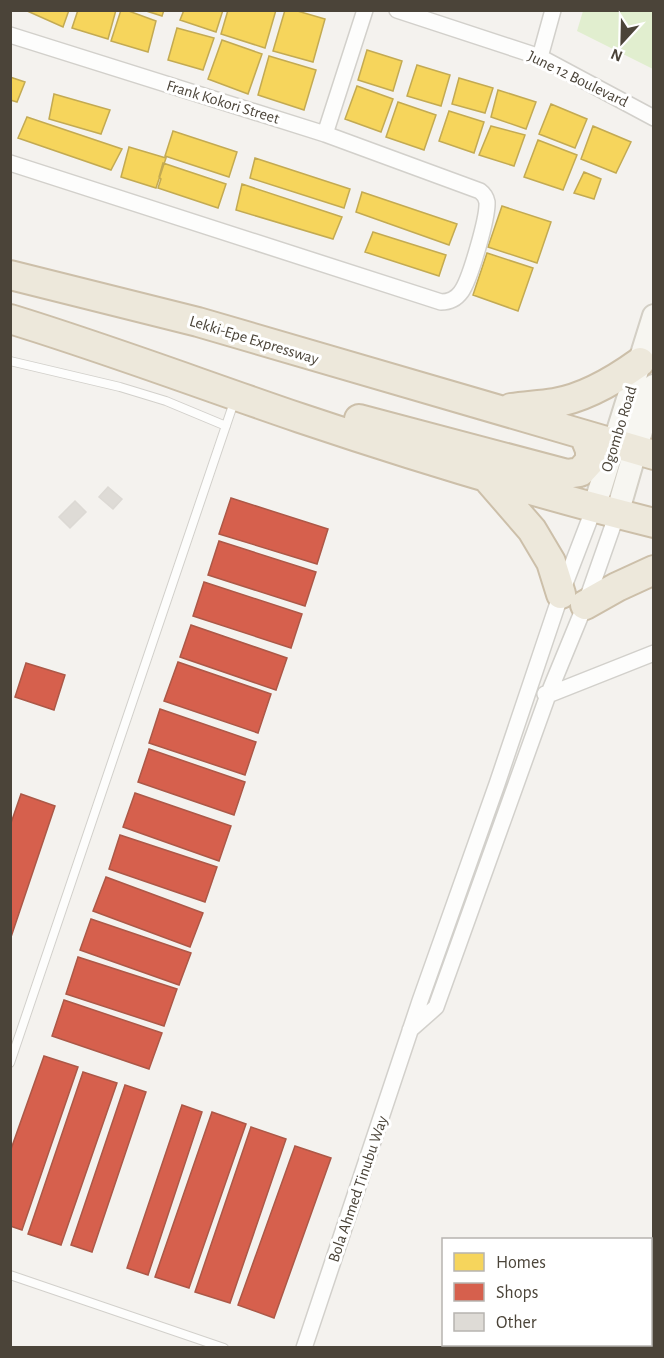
<svg xmlns="http://www.w3.org/2000/svg" width="664" height="1358" font-family="'Alegreya Sans',sans-serif">
<style>
.green{fill:#e1eecf}
.homes{fill:#f6d55c;stroke:#c3aa52;stroke-width:1.5}
.shops{fill:#d6604d;stroke:#ac5847;stroke-width:1.5}
.building{fill:#dedbd6;stroke:#dcd9d4;stroke-width:1.5}
.lines{fill:none;stroke-linecap:round;stroke-linejoin:round}
.lane-casing{stroke:#d2d0cb;stroke-width:10}
.street-casing{stroke:#d2d0cb;stroke-width:18}
.secondary-casing{stroke:#d3cfc5;stroke-width:26}
.highway-casing{stroke:#ccbfa9;stroke-width:32}
.lane{stroke:#fdfdfc;stroke-width:8}
.street{stroke:#fdfdfc;stroke-width:15}
.secondary{stroke:#f7f6f1;stroke-width:22}
.highway{stroke:#ede8db;stroke-width:28}
.labels{text-anchor:middle;dominant-baseline:central;stroke-width:6;stroke-linejoin:round;paint-order:stroke}
.street-label{font-size:16px;fill:#4b4439;stroke:#fff}
</style>
<rect width="100%" height="100%" fill="#f4f2ee"/>
<!-- green -->
<path class="green" d="M 583,11 L 653,11 L 653,69 L 577,31 Z"/>
<!-- homes -->
<path class="homes" d="M 25,10 L 69,10 L 63,27 Z
M 78,10 L 116,10 L 108,39 L 72,28 Z
M 121,10 L 126,10 L 156,21 L 148,52 L 111,41 Z
M 143,10 L 164,10 L 162,16 Z
M 184,10 L 223,10 L 216,32 L 180,20 Z
M 228,10 L 276,10 L 265,48 L 221,34 Z
M 285,10 L 294,10 L 325,19 L 313,62 L 273,51 Z
M 177,28 L 214,38 L 203,70 L 168,60 Z
M 222,40 L 262,54 L 248,94 L 208,79 Z
M 367,50 L 402,61 L 393,91 L 358,80 Z
M 269,56 L 316,70 L 304,110 L 258,95 Z
M 417,65 L 450,75 L 441,106 L 407,96 Z
M 10,77 L 25,82 L 17,102 L 10,100 Z
M 459,78 L 493,88 L 485,113 L 452,104 Z
M 357,86 L 393,99 L 381,132 L 345,119 Z
M 498,90 L 536,102 L 526,129 L 491,117 Z
M 54,94 L 110,110 L 101,134 L 49,119 Z
M 398,102 L 436,115 L 424,150 L 386,137 Z
M 551,104 L 587,119 L 575,148 L 539,134 Z
M 449,111 L 484,122 L 474,153 L 439,141 Z
M 27,117 L 122,149 L 111,170 L 18,138 Z
M 491,126 L 525,135 L 514,166 L 479,155 Z
M 593,126 L 631,142 L 616,173 L 581,159 Z
M 173,131 L 237,152 L 229,177 L 165,156 Z
M 538,140 L 577,155 L 563,190 L 524,177 Z
M 129,147 L 166,158 L 156,188 L 121,177 Z
M 255,158 L 350,189 L 344,208 L 250,178 Z
M 163,163 L 226,184 L 218,208 L 158,188 L 161,179 L 159,177 Z
M 584,172 L 601,179 L 594,199 L 574,193 Z
M 242,184 L 342,217 L 333,239 L 236,210 Z
M 362,192 L 457,224 L 449,245 L 356,212 Z
M 502,206 L 551,222 L 537,263 L 488,247 Z
M 373,232 L 446,255 L 439,276 L 365,252 Z
M 487,253 L 533,268 L 518,311 L 473,295 Z"/>
<!-- shops -->
<path class="shops" d="M 231,498 L 328,529 L 317,564 L 219,534 Z
M 219,541 L 316,572 L 305,606 L 208,575 Z
M 204,582 L 302,614 L 291,648 L 193,616 Z
M 191,625 L 287,658 L 276,690 L 180,657 Z
M 178,662 L 271,694 L 258,733 L 164,701 Z
M 26,663 L 65,675 L 54,710 L 15,697 Z
M 160,709 L 256,742 L 245,775 L 149,743 Z
M 149,749 L 245,782 L 234,815 L 138,782 Z
M 135,793 L 231,826 L 219,861 L 123,827 Z
M 21,794 L 55,806 L 10,940 L 10,826 Z
M 120,835 L 217,867 L 205,902 L 109,869 Z
M 106,877 L 203,913 L 190,947 L 93,911 Z
M 91,919 L 191,953 L 179,985 L 80,950 Z
M 78,957 L 177,989 L 164,1026 L 66,994 Z
M 64,1000 L 162,1033 L 149,1069 L 52,1036 Z
M 44,1056 L 78,1067 L 22,1230 L 10,1226 L 10,1152 Z
M 83,1072 L 117,1083 L 61,1245 L 28,1234 Z
M 125,1085 L 146,1092 L 92,1252 L 71,1245 Z
M 182,1105 L 202,1112 L 148,1275 L 127,1268 Z
M 212,1112 L 246,1124 L 189,1288 L 155,1277 Z
M 251,1127 L 286,1139 L 230,1303 L 195,1292 Z
M 295,1146 L 331,1158 L 274,1318 L 238,1305 Z"/>
<!-- building -->
<path class="building" d="M 108,487 L 122,499 L 113,509 L 99,497 Z
M 75,501 L 86,512 L 70,528 L 59,517 Z"/>
<g class="lines">
<!-- lane casing -->
<g class="lane-casing">
<path id="lane" d="M 10,361 L 120,387 L 166,401 L 226,426
M 10,1063 L 234,402
M 10,1275 L 224,1348"/>
</g>
<!-- street casing -->
<g class="street-casing">
<path id="street" d="M 397,10 L 540,57 L 654,118
M 10,35 L 325,134 L 480,191 C 484,194 486,197 487,202 C 488,217 470,280 461,292 C 456,299 449,302 441,302 L 10,163
M 540,57 L 553,10
M 325,134 L 365,10
M 545,694 L 548,695 L 654,653
M 410,1030 L 436,1007 L 548,695 L 585,605 L 617,514
M 304,1348 L 420,1001 L 497,784 L 561,594 L 594,508"/>
</g>
<!-- secondary casing -->
<g class="secondary-casing">
<path id="secondary" d="M 594,508 L 654,316
M 617,514 L 654,386"/>
</g>
<!-- highway casing -->
<g class="highway-casing">
<path id="highway" d="M 10,275 L 198,322 L 654,455
M 10,319 C 108,349 203,385 300,418 C 416,457 534,493 654,523
M 511,408 C 526,406 540,405 554,403 C 585,398 615,380 640,362
M 359,419 L 567,474 L 580,472 L 590,461 L 590,450 L 584,435
M 487,478 L 532,530 L 551,562 L 561,594
M 585,605 L 617,587 L 654,570"/>
</g>
<!-- lane -->
<use href="#lane" class="lane"/>
<!-- street -->
<use href="#street" class="street"/>
<!-- secondary -->
<use href="#secondary" class="secondary"/>
<!-- highway -->
<use href="#highway" class="highway"/>
</g>
<g class="labels">
<!-- street labels -->
<g class="street-label">
<text transform="translate(578 79) rotate(26)">June 12 Boulevard</text>
<text transform="translate(223 102) rotate(17)">Frank Kokori Street</text>
<text transform="translate(254 340) rotate(17)">Lekki-Epe Expressway</text>
<text transform="translate(619 429) rotate(-73)">Ogombo Road</text>
<text transform="translate(358 1189) rotate(-71)">Bola Ahmed Tinubu Way</text>
</g>
</g>
<!-- border -->
<rect width="664" height="1358" fill="none" stroke="#4b4439" stroke-width="24"/>
<!-- legend -->
<rect x="442" y="1238" width="210" height="108" fill="#ffffff" stroke="#b7b4b0" stroke-width="1.5"/>
<rect x="454" y="1253" width="30" height="18" fill="#f6d55c" stroke="#b7b4b0" stroke-width="1.5"/>
<text x="496" y="1268" font-size="18" fill="#4b4439">Homes</text>
<rect x="454" y="1283" width="30" height="18" fill="#d6604d" stroke="#b7b4b0" stroke-width="1.5"/>
<text x="496" y="1298" font-size="18" fill="#4b4439">Shops</text>
<rect x="454" y="1313" width="30" height="18" fill="#dedbd6" stroke="#b7b4b0" stroke-width="1.5"/>
<text x="496" y="1328" font-size="18" fill="#4b4439">Other</text>
<!-- north arrow -->
<g transform="translate(622 42) rotate(202)" stroke="#ffffff" stroke-width="4.5" paint-order="stroke">
<path d="M0-4.5L10 22L0 15L-10 22Z" fill="#4b4439"/>
<text y="-9" font-size="16" font-weight="bold" text-anchor="middle" fill="#4b4439">N</text>
</g>
</svg>
